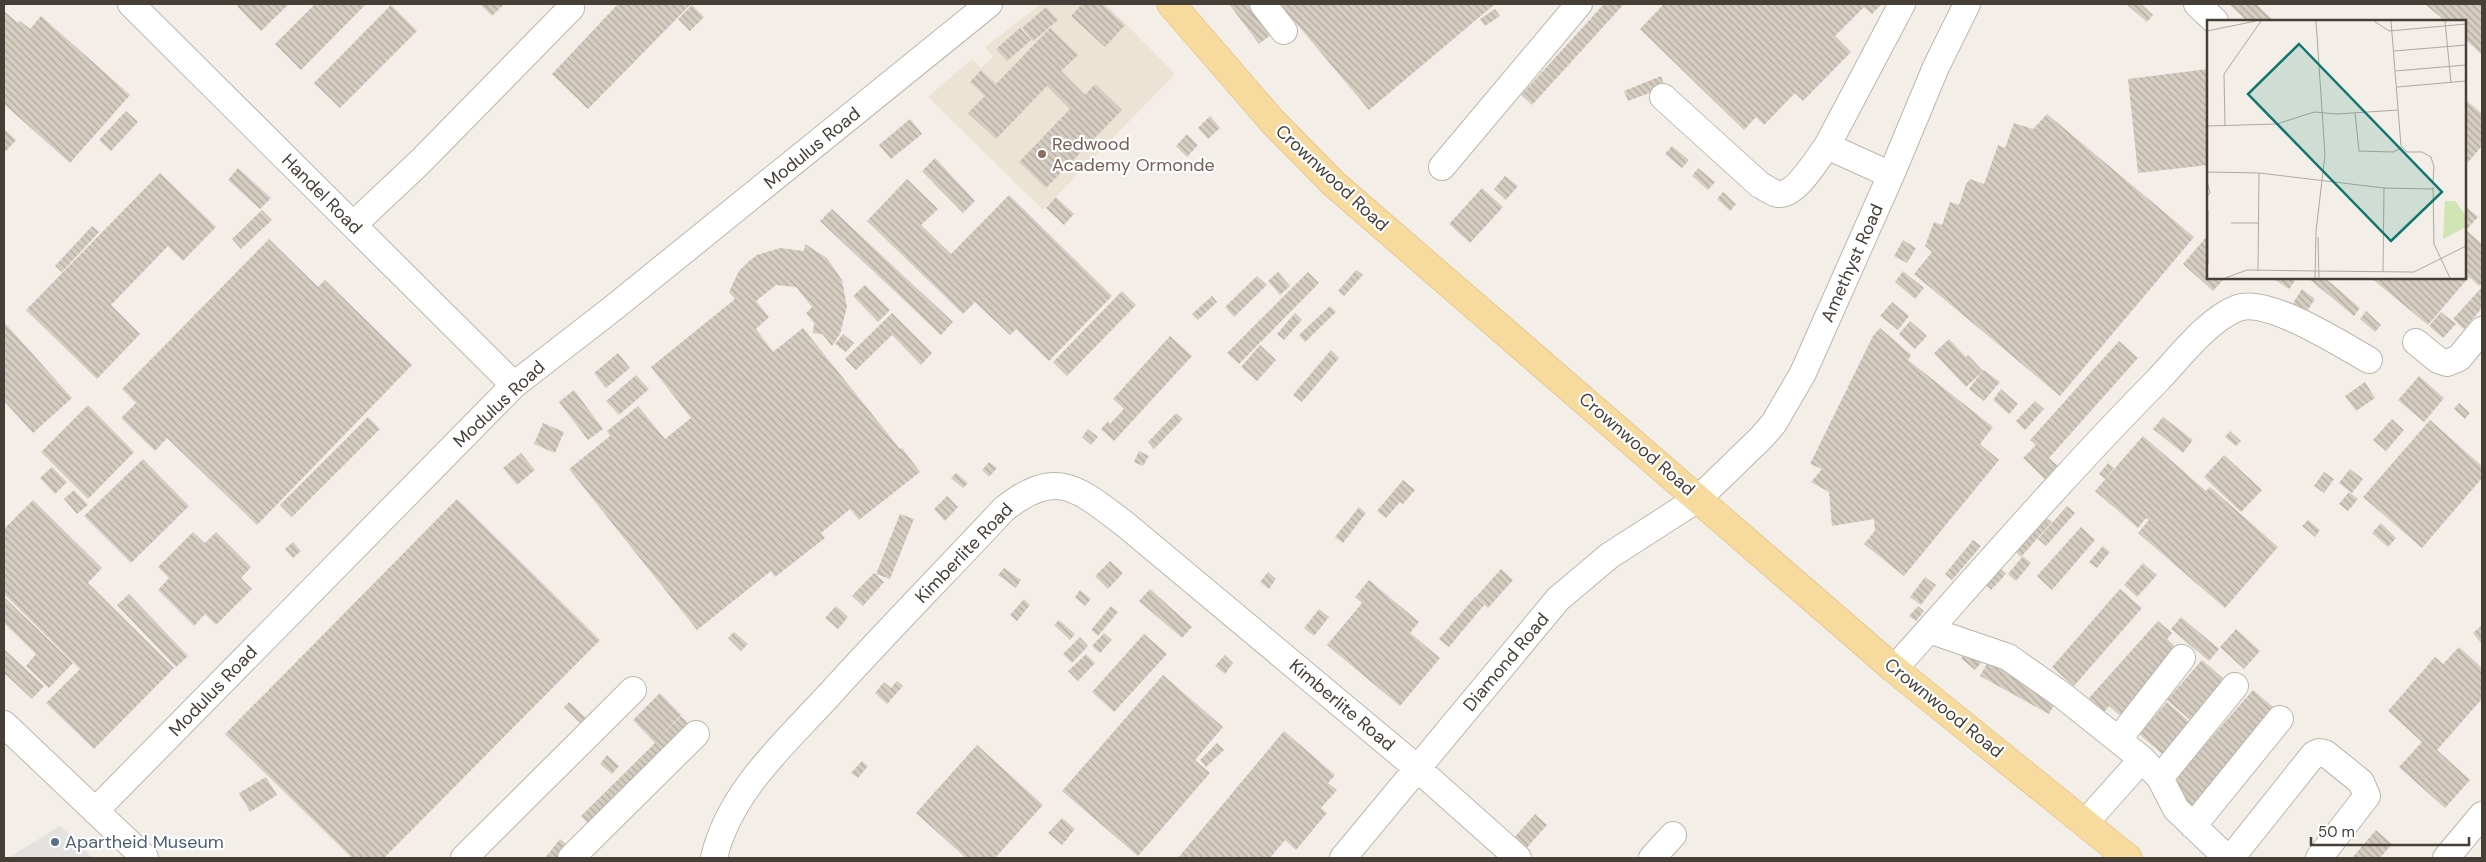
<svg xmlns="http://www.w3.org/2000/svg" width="2486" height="862" font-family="'DM Sans',sans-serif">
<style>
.education{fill:#ebe3d3}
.parking{fill:#e4e2df}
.building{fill:url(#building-back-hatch)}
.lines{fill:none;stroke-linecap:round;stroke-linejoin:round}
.minor-casing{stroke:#bdb6ab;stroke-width:28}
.major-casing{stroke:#dbb66e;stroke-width:29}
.minor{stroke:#fff;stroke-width:26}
.major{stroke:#f7da9d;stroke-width:28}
.education-dot{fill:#8d6e63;stroke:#fff;stroke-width:2}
.service-dot{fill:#5c6f8a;stroke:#fff;stroke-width:2}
.labels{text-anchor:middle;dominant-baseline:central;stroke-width:4.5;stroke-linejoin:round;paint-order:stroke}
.education-label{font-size:18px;fill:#785e54;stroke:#fff;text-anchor:start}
.street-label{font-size:18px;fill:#453f37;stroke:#fff}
.service-label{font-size:18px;fill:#4e5e75;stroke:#fff;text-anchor:start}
.inset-road{fill:none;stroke:#ada9a1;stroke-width:1}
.view{fill:#0f766e;fill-opacity:0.15;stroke:#0f766e;stroke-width:2.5}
.inset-edge{fill:none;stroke:#453f37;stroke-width:2.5}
</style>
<defs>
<pattern id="building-back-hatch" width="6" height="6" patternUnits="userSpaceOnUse" patternTransform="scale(1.25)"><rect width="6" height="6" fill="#d6cdc1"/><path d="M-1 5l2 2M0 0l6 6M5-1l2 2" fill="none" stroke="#afa89e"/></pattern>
</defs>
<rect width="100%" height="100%" fill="#f3efe8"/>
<!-- education -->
<path class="education" d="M 1041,4 L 1106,4 L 1175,74 L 1043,210 L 928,97 L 972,59 L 981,68 L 993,57 L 985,47 Z"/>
<!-- parking -->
<path class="parking" d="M 60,826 L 93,858 L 8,858 Z"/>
<!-- building -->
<path class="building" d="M 239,4 L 289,4 L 261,31 L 237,6 Z
M 315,4 L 366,4 L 301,70 L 275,44 Z
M 480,4 L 504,4 L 492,16 Z
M 618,4 L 691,4 L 588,109 L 552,74 Z
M 1082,4 L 1102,4 L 1125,25 L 1105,47 L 1071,16 Z
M 1229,4 L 1249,4 L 1272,34 L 1259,44 Z
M 1280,4 L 1495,4 L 1369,110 Z
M 1604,4 L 1624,4 L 1532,105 L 1521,95 Z
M 1664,4 L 1882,4 L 1872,14 L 1864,7 L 1835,36 L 1851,52 L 1803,101 L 1795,93 L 1764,125 L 1756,117 L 1744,130 L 1640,29 Z
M 2126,4 L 2141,4 L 2153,15 L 2147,22 Z
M 2229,4 L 2256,4 L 2274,21 L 2247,21 Z
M 2425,4 L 2482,4 L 2482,55 L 2465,39 L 2465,21 L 2445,21 Z
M 391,5 L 417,31 L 340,108 L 314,83 Z
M 692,5 L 704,17 L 690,31 L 678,19 Z
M 1046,7 L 1058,20 L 1033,41 L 1022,28 Z
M 1495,9 L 1500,16 L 1485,26 L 1480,19 Z
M 4,11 L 18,23 L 20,21 L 30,29 L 41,16 L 130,95 L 70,163 L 4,104 Z
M 1020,28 L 1031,40 L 1007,61 L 996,49 Z
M 1050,28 L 1078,55 L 1061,71 L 1085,95 L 1095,84 L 1122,110 L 1046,188 L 1019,162 L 1070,109 L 1047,86 L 996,139 L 968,113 L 985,96 L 970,82 L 981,70 L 996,84 Z
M 2208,69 L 2208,165 L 2138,173 L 2128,79 Z
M 1661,76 L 1665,87 L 1628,101 L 1624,91 Z
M 2465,99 L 2482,114 L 2482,146 L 2465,166 Z
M 126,111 L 138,122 L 111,151 L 99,140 Z
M 2047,114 L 2194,237 L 2060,396 L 1914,274 L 1932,252 L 1925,246 L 1934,222 L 1942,225 L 1950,202 L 1959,205 L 1966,184 L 1970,179 L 1984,184 L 1998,145 L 2005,148 L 2014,123 L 2033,129 Z
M 1210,116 L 1220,128 L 1208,139 L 1198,128 Z
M 910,119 L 922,134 L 891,159 L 879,145 Z
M 4,129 L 16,140 L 4,153 Z
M 1187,134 L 1198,145 L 1187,157 L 1176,146 Z
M 1672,146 L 1689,160 L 1682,168 L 1665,154 Z
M 935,158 L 975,201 L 963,213 L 922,171 Z
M 238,168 L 271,198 L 260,209 L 228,180 Z
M 1698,168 L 1715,182 L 1708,190 L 1692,176 Z
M 160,173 L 216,227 L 183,261 L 168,246 L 111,305 L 140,334 L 97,379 L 26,310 Z
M 1505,176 L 1518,186 L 1506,200 L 1494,189 Z
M 907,179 L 938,209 L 921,225 L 951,254 L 1009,195 L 1112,296 L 1049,361 L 1016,329 L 1010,335 L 975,302 L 963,314 L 867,221 Z
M 1482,188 L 1503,207 L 1470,243 L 1449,224 Z
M 1723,192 L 1736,204 L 1730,211 L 1717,199 Z
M 1056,197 L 1074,214 L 1064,225 L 1046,208 Z
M 2465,206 L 2478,217 L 2466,230 L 2482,244 L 2482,283 L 2479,286 L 2469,277 L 2428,325 L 2371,278 L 2465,278 Z
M 832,209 L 953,322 L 941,335 L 820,221 Z
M 262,210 L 272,220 L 241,249 L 232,239 Z
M 92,226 L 99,232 L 62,272 L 55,266 Z
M 2208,235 L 2208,278 L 2225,278 L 2213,291 L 2183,264 Z
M 269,239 L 318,287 L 325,280 L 412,365 L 257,525 L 167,438 L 155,451 L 121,418 L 136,403 L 122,389 Z
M 1903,240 L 1916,248 L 1907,263 L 1894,256 Z
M 805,244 L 827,258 L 842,280 L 847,307 L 840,334 L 832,346 L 822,334 L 813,333 L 814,323 L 806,313 L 812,307 L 796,287 L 776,285 L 756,301 L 769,317 L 756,329 L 773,352 L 803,328 L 900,449 L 902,448 L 920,472 L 859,520 L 850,509 L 821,533 L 825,538 L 775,577 L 771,571 L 697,630 L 569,469 L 610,436 L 607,431 L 638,406 L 665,439 L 691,418 L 651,367 L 735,299 L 729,292 L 739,271 L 747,263 L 757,255 L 780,248 L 804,251 Z
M 1356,270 L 1363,275 L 1344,296 L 1338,291 Z
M 1903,271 L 1924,288 L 1915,299 L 1895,282 Z
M 1278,272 L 1290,286 L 1280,295 L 1268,281 Z
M 1308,272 L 1319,283 L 1239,364 L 1227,353 Z
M 1257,276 L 1267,285 L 1234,317 L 1225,307 Z
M 2272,278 L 2297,278 L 2289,289 Z
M 2308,278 L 2325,278 L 2360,308 L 2354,316 Z
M 865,285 L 890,310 L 878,322 L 853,296 Z
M 2482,287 L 2482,308 L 2464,329 L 2453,319 Z
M 2302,289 L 2315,299 L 2305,314 L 2292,305 Z
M 1122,291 L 1136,305 L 1067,376 L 1053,362 Z
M 1212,296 L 1217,302 L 1198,320 L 1192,314 Z
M 1892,302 L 1909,316 L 1898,330 L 1880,316 Z
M 1330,306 L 1336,312 L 1305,342 L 1299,335 Z
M 2366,311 L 2381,325 L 2375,332 L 2360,319 Z
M 2441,312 L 2456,324 L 2443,338 L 2429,326 Z
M 892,313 L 932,353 L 921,365 L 892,335 L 856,370 L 845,359 Z
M 1295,313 L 1302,320 L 1284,340 L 1277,334 Z
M 1910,321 L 1927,336 L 1915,349 L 1899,334 Z
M 4,322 L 72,398 L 33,433 L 4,401 Z
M 1880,328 L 1911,355 L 1908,360 L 1993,427 L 1980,444 L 1999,460 L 1904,576 L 1864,544 L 1875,531 L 1874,519 L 1832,526 L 1829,492 L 1811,482 L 1822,469 L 1810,464 L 1873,336 Z
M 843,334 L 854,343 L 846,352 L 835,344 Z
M 1170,336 L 1192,356 L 1114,441 L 1101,429 L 1108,421 L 1110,424 L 1124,409 L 1113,399 Z
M 1949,339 L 1966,357 L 1968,355 L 1983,371 L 1984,370 L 2000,382 L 1984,401 L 1969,389 L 1982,372 L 1966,387 L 1934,353 Z
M 2119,341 L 2138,358 L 2049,458 L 2061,469 L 2048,482 L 2023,458 L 2036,445 L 2030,440 Z
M 1260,345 L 1276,360 L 1257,381 L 1241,367 Z
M 1331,350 L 1339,358 L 1302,402 L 1293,395 Z
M 618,353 L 630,368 L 606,388 L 594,373 Z
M 636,375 L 649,389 L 619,415 L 606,401 Z
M 2419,376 L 2444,398 L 2424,422 L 2398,400 Z
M 2365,382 L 2375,398 L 2356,411 L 2345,396 Z
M 2001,389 L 2018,404 L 2009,414 L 1993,400 Z
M 574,390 L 603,429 L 588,440 L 559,402 Z
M 2035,401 L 2044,409 L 2025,430 L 2016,421 Z
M 2459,403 L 2470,413 L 2465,419 L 2454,409 Z
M 88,405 L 134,452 L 88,499 L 41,452 Z
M 1176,413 L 1183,419 L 1154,449 L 1148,442 Z
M 368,417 L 380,429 L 292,517 L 280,505 Z
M 2163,417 L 2193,440 L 2183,453 L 2153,429 Z
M 2392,419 L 2404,430 L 2386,451 L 2373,440 Z
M 2430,420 L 2482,466 L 2482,478 L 2422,548 L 2363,497 Z
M 543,423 L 564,432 L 555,453 L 534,444 Z
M 1088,429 L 1098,437 L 1091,445 L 1082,437 Z
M 2230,431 L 2241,441 L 2236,446 L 2225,437 Z
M 2143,436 L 2206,491 L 2210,487 L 2278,547 L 2225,608 L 2138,533 L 2149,520 L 2146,518 L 2138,528 L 2095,491 Z
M 1139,451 L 1149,456 L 1143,466 L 1134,462 Z
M 521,453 L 535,470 L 517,485 L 503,468 Z
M 2224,455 L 2262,490 L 2241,512 L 2204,477 Z
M 143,459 L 189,506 L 131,563 L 84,516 Z
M 989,462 L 997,468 L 989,477 L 982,470 Z
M 2108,463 L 2114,468 L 2105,479 L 2099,474 Z
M 52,467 L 67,482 L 55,494 L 40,478 Z
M 2350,469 L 2363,479 L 2352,493 L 2339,483 Z
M 2324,472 L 2334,479 L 2324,493 L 2314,486 Z
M 956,473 L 968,483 L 963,488 L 951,478 Z
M 1403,480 L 1415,490 L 1403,504 L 1400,502 L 1386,518 L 1377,511 Z
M 74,490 L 88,505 L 77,514 L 64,499 Z
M 2349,492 L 2358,499 L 2348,511 L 2339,504 Z
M 947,496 L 958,507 L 945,521 L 934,509 Z
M 457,499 L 600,640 L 384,858 L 352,858 L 225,734 Z
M 33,500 L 102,568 L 88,583 L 174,668 L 94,749 L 46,703 L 80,669 L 4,594 L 4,529 Z
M 2067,506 L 2075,513 L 2046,546 L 2038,539 Z
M 1359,507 L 1366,513 L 1343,543 L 1335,537 Z
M 900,514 L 914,519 L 890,579 L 876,574 Z
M 2045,517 L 2052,522 L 2021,557 L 2015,551 Z
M 2308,520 L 2320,530 L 2315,537 L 2302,526 Z
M 2381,523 L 2396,538 L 2388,547 L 2372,533 Z
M 2081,527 L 2095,540 L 2052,590 L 2037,576 Z
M 193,532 L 205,543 L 216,532 L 251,567 L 241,578 L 252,589 L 216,625 L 205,614 L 194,626 L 158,590 L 169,578 L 158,567 Z
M 1973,540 L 1981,546 L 1952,580 L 1945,574 Z
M 293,542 L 301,551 L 293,558 L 285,549 Z
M 2103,546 L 2110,552 L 2097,568 L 2089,562 Z
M 2023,556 L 2031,563 L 2016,581 L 2008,574 Z
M 1110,561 L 1123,573 L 1108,589 L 1095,576 Z
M 2143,563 L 2157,575 L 2137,597 L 2124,585 Z
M 1004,568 L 1021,580 L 1016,588 L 998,575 Z
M 2000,568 L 2006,574 L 1991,590 L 1985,584 Z
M 1501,569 L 1513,580 L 1488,608 L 1476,597 Z
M 1268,572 L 1276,579 L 1269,589 L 1260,582 Z
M 874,573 L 884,582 L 863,606 L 852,596 Z
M 1925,577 L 1936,585 L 1921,605 L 1910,597 Z
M 1369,580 L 1419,622 L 1410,633 L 1440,658 L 1400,706 L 1327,645 L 1362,603 L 1355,597 Z
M 1150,589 L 1192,627 L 1182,638 L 1139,601 Z
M 2120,589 L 2142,608 L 2074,686 L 2052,667 Z
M 1080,590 L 1091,599 L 1085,606 L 1075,597 Z
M 129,594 L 188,656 L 176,667 L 117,605 Z
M 4,597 L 73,663 L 49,688 L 26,666 L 36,654 L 4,623 Z
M 1475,597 L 1484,605 L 1449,647 L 1439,639 Z
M 1024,599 L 1030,605 L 1017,621 L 1010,615 Z
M 836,606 L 848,617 L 838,629 L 825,618 Z
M 1111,606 L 1118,612 L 1098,636 L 1091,630 Z
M 1918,606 L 1924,611 L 1916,621 L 1909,616 Z
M 1319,609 L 1329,617 L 1314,636 L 1304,628 Z
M 2181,617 L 2219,649 L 2209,661 L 2171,629 Z
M 1059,620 L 1075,634 L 1070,640 L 1054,625 Z
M 2158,621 L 2172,633 L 2167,639 L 2182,653 L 2124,719 L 2109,706 L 2104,712 L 2089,698 Z
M 2482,625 L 2482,644 L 2473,633 Z
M 2236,629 L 2260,651 L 2244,669 L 2220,647 Z
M 734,632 L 748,644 L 741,651 L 728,638 Z
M 1104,633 L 1112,640 L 1100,653 L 1092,646 Z
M 1144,634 L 1167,654 L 1114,712 L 1092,692 Z
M 1080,637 L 1088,646 L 1072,663 L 1063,654 Z
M 1971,646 L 1985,658 L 1975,670 L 1961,658 Z
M 2459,647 L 2482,668 L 2482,703 L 2480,701 L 2437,750 L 2470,780 L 2445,808 L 2399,767 L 2422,742 L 2388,711 L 2435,657 L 2443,664 Z
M 4,649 L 44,686 L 32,699 L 4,673 Z
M 1086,654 L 1095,663 L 1078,681 L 1068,671 Z
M 1225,655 L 1233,663 L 1225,674 L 1215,666 Z
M 2202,660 L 2231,685 L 2195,724 L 2167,700 Z
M 1988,662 L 2057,700 L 2049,714 L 1980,676 Z
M 1163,675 L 1223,727 L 1195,760 L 1210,773 L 1138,856 L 1062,791 Z
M 897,681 L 903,686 L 887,704 L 875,693 L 884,682 L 891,688 Z
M 2253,690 L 2279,712 L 2194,810 L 2168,787 Z
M 660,693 L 681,715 L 657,740 L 681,716 L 691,726 L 591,826 L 581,816 L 655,743 L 633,720 Z
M 569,702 L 587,719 L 582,725 L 564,707 Z
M 2167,702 L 2195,727 L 2167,758 L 2139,734 Z
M 1284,731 L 1335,775 L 1328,783 L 1337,790 L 1321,808 L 1327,813 L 1296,850 L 1285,840 L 1270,858 L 1178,858 Z
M 1217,743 L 1224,750 L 1206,767 L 1200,760 Z
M 977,745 L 1043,805 L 995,858 L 966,858 L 916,813 Z
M 607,755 L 619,766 L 612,774 L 600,764 Z
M 862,761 L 868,766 L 858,778 L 851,773 Z
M 266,777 L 277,795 L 250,812 L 239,793 Z
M 1535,814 L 1547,825 L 1524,851 L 1512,840 Z
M 1062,818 L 1075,829 L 1062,845 L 1048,833 Z
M 2376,830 L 2392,844 L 2380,858 L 2352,858 Z
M 560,839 L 568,846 L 558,858 L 545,858 Z"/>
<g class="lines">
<!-- minor casing -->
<g class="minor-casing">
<path id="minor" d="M 131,4 L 514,385
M 1263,4 L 1284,31
M 2197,4 L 2215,21
M 1663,97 L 1760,185 C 1765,187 1772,193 1778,194 C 1796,196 1817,159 1827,146 L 1891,175
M 1827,146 L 1902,4
M 1442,167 L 1579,4
M 353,225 L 420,162 L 571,8
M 2416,342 L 2438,360 L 2447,363 L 2459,358 L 2482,330
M 1929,630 L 2008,657 L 2062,695 L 2142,759 L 2160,778 L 2176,809 L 2227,858
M 1894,669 C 1981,572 2066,473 2157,381 C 2179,358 2208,319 2238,308 C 2268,297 2342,345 2369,360
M 4,724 L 145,858
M 2118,740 L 2182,658
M 2160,778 L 2235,686
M 95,811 L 514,385 L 612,309 L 989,4
M 2086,822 L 2142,759
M 2193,826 L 2280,719
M 464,858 L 633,690
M 571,858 L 696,734
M 714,858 C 729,792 785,743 829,695 C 886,632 946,571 1004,509 C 1058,466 1079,490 1126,525 L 1417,768 L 1518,858
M 1343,858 L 1558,599 L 1609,556 L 1699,498 L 1761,438 L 1774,423 L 1803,373 L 1891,175 L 1936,67 L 1967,4
M 1652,858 L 1673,835
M 2231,858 L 2314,754 L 2319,752 L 2325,753 L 2361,782 L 2367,796 L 2319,858
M 2446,858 L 2482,815"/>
</g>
<!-- major casing -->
<g class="major-casing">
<path id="major" d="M 1171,4 L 1273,122 L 1334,184 L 1894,669 L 2128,858"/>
</g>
<!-- minor -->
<use href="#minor" class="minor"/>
<!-- major -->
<use href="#major" class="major"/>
</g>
<!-- markers -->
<circle class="education-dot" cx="1042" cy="154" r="5"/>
<circle class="service-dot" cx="55" cy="842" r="5"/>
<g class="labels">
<!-- education labels -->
<g class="education-label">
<text x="1052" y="144">Redwood<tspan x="1052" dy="21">Academy Ormonde</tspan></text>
</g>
<!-- street labels -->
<g class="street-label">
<text transform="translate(812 148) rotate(-39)">Modulus Road</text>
<text transform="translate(1332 178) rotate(43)">Crownwood Road</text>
<text transform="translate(322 194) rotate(45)">Handel Road</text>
<text transform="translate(1852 263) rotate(-66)">Amethyst Road</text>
<text transform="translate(499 404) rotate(-43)">Modulus Road</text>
<text transform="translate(1637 444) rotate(41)">Crownwood Road</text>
<text transform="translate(964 553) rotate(-46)">Kimberlite Road</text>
<text transform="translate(1506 662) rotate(-50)">Diamond Road</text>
<text transform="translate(213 691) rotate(-46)">Modulus Road</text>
<text transform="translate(1342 705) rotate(40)">Kimberlite Road</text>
<text transform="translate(1944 708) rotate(39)">Crownwood Road</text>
</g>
<!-- service labels -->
<g class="service-label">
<text x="65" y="842">Apartheid Museum</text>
</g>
</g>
<!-- overview -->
<g transform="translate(2207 20)">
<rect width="259" height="259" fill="#f3efe8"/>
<path d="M 238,181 L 248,181 L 259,196 L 259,207 L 236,219 Z" fill="#d0e4b4"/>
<path class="inset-road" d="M 167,1 L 182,11 L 259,4M 184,1 L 194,126 L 200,132 L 215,132 L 224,137 L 227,147 L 226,163M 238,1 L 244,63M 0,11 L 49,1M 187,31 L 259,25M 188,51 L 259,45M 190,67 L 259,61M 148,93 L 152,131 L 186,132 L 195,128M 0,106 L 70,104 L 107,92 L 130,94 L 191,90M 18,106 L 17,54 L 54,1M 0,152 L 52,153 L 177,168 L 226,169M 0,161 L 3,173 L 0,176M 226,167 L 227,224 L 243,258M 1,190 L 1,244M 24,203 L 52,203M 111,217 L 112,258M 51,251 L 52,153M 108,251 L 207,252 L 259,226M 176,252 L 177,168M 18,258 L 40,250 L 108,251M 108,258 L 109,211 L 118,135 L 109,1"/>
<path class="view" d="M 92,24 L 235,172 L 184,221 L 41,74 Z"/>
<rect width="259" height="259" class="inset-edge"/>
</g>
<!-- border -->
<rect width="2486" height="862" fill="none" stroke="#453f37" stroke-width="10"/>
<!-- scale -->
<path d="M2311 837v8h158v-8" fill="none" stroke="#453f37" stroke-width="2.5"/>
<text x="2318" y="837" font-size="15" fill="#453f37" stroke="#ffffff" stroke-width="4" paint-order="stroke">50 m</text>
</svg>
